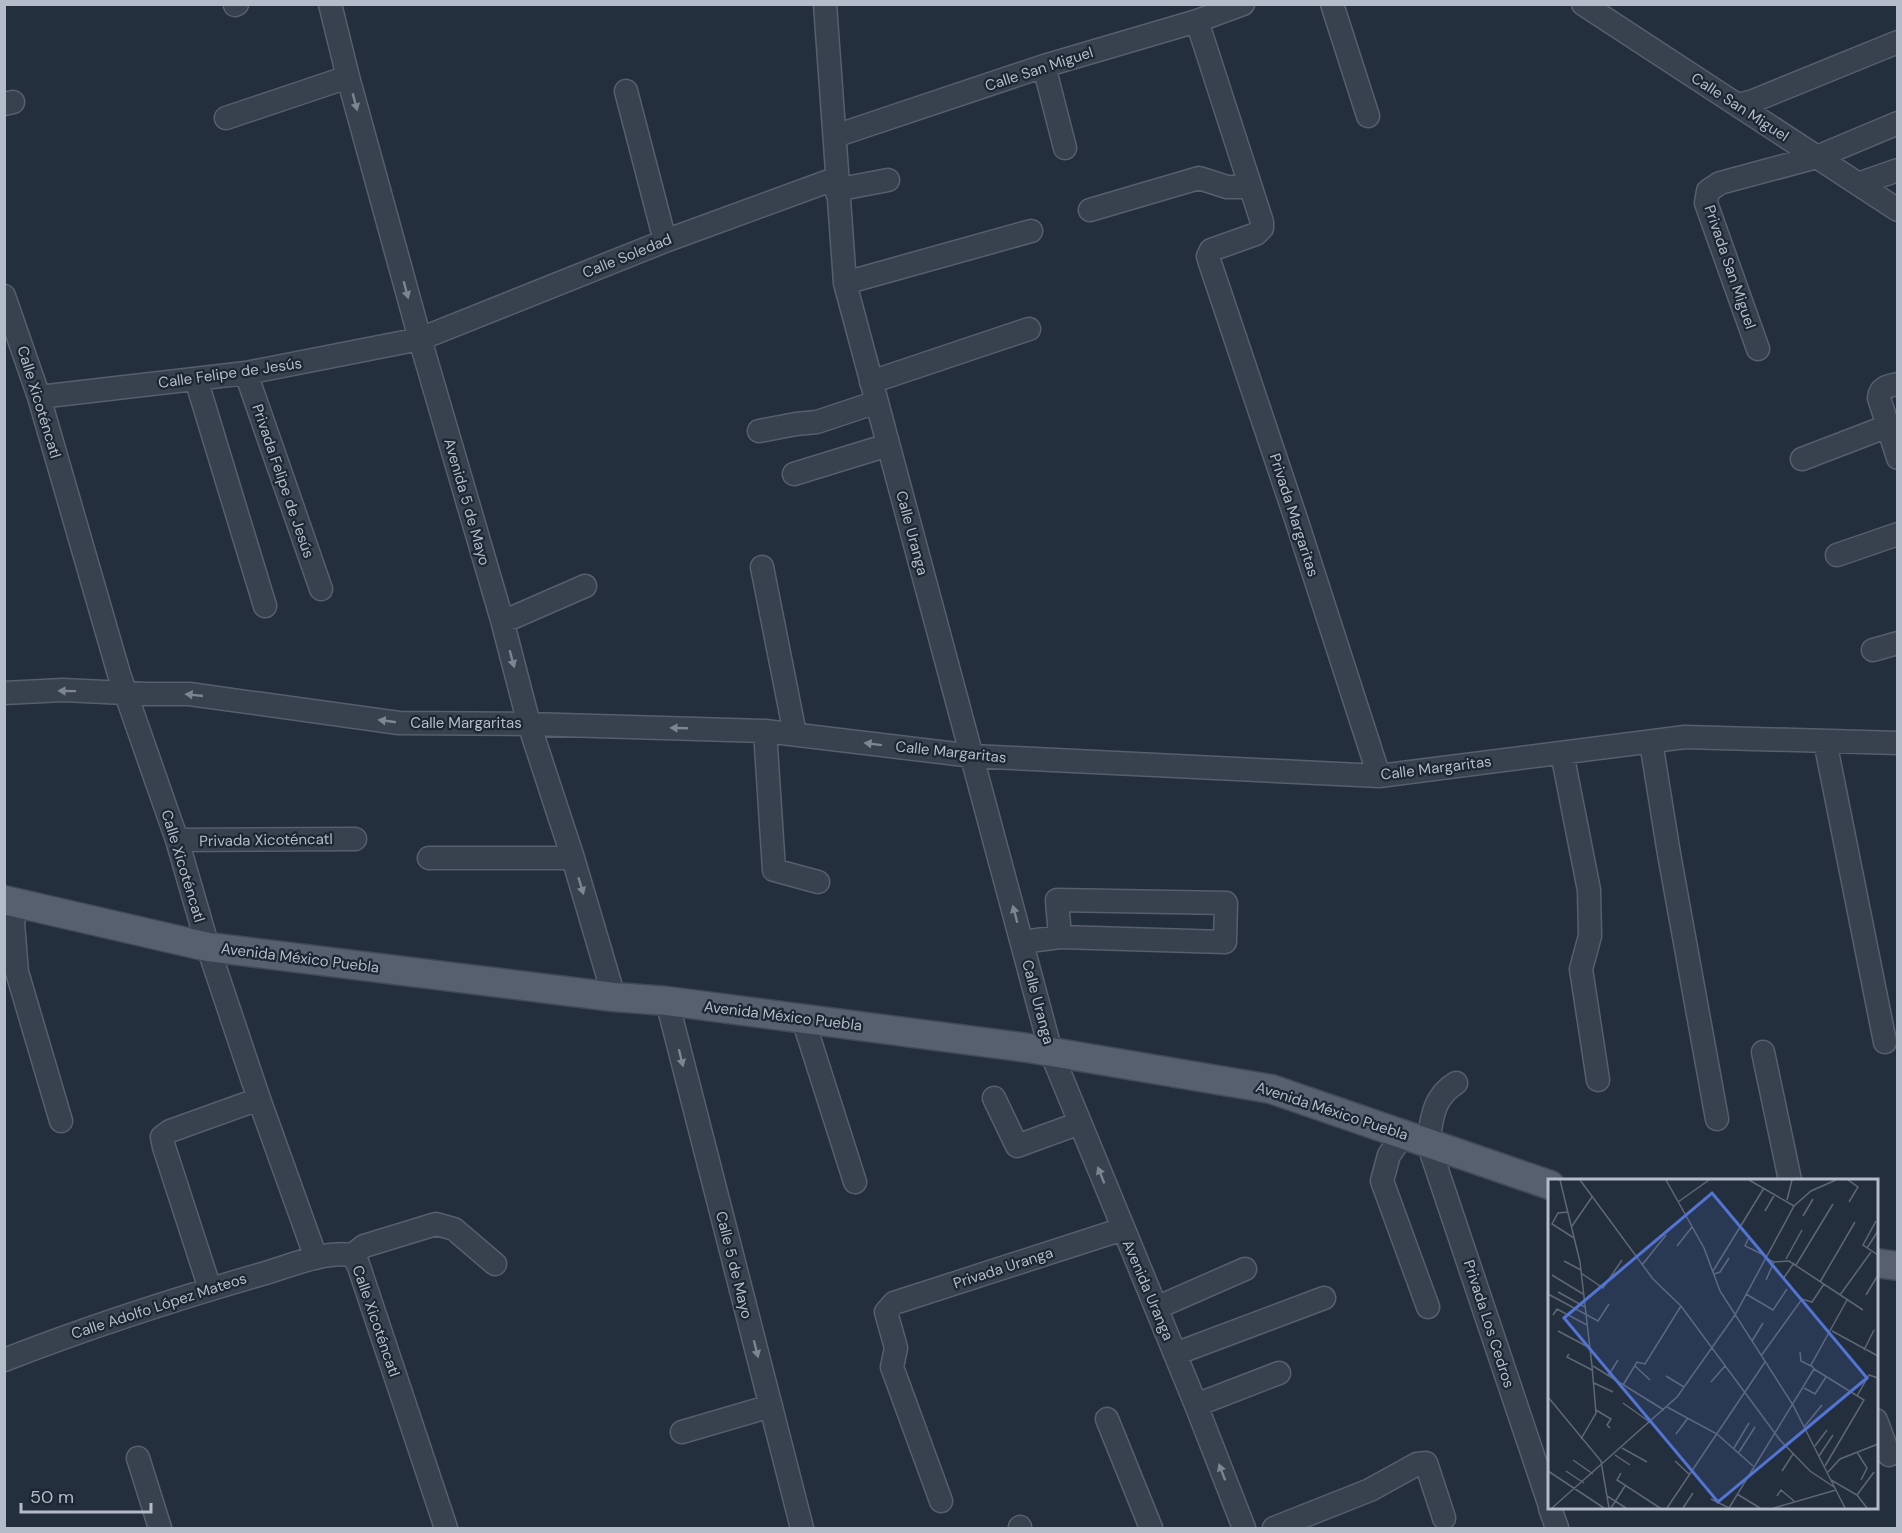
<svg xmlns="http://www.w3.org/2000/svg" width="1902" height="1533" font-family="'DM Sans',sans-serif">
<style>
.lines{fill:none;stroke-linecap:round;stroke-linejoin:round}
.minor-casing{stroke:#565f6c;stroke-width:25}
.major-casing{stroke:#414a57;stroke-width:31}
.minor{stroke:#38414e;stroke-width:22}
.major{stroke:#56606e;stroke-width:28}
.oneway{fill:#7c8592}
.labels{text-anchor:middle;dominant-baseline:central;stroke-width:4.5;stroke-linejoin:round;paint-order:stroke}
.street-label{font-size:15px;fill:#b4bcc9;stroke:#1d2633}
.inset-road{fill:none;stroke:#5e6776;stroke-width:1.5}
.view{fill:#5274d3;fill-opacity:0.15;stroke:#5274d3;stroke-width:3}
.inset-edge{fill:none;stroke:#b4bcc9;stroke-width:3}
</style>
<rect width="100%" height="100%" fill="#242f3e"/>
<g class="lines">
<!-- minor casing -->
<g class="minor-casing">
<path id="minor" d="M 330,4 L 348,77 L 420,339 L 502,620 L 529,724 L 573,858 L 614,997
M 825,4 C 832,97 838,190 845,283 L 1051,1052 L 1196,1405 L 1244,1528
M 1332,4 L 1368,116
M 1583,4 L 1898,210
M 235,5 L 237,4
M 1197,21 L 1262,222 L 1262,228 L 1256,234 L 1211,250 L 1208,256 L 1210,263 L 1296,519 L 1379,776
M 1044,66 L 1065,148
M 626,91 L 665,241
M 4,104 L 13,102
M 1738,105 L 1753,101 L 1898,42
M 226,118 L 348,77
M 835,136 L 1044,66 L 1197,21 L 1243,4
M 1858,184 L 1898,170
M 837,193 L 846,188 L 888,180
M 1090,210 L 1199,178 L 1227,187 L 1250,187
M 845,283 L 1031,231
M 4,296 L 39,397 L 119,674 L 177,840 L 208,947 L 259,1099 L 316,1258
M 1758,349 L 1706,203 L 1708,191 L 1720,183 L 1817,157 L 1898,123
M 246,373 L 321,589
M 196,379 L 265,606
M 871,382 L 1029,329
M 1898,384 C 1888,386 1880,387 1879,398 L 1898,458
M 39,397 L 246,373 L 420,339 L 665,241 L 837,178
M 759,431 L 796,424 L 817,422 L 877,402
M 1802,459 L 1888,426
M 794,474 L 888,445
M 1837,555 L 1898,534
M 762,567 L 795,734
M 502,620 L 514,617 L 585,586
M 1873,650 L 1898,643
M 4,693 L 63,690 L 146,694 L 189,694 L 399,723 L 529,724 L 765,731 L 973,756 L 1379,776 L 1685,737 L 1898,743
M 765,731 L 774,870 L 818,882
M 1825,741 L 1885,1042
M 1651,742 L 1669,854 L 1717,1119
M 1562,753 L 1589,890 L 1590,936 L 1581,969 L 1598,1080
M 177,840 L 355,839
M 429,858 L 573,858
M 17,902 L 13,923 L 17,972 L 61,1121
M 1022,942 L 1060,937 L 1225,942 L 1226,903 L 1057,900 L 1060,937
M 667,1001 L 802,1528
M 803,1019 L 855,1182
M 1763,1052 L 1790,1180
M 1456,1083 C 1433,1097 1432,1118 1428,1143 L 1550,1506
M 994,1098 L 1017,1146 L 1080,1123
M 1404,1134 L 1389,1155 L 1382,1181 L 1428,1307
M 352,1255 L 364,1246 L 436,1224 L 454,1229 L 495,1264
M 210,1289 L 164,1147 L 162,1137 L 170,1131 L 259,1099
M 1156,1308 L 1245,1269
M 1175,1354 L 1324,1298
M 4,1360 C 89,1327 175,1299 262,1274 C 290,1266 323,1251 352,1255 L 358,1264 L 446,1528
M 1196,1405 L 1279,1373
M 1107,1419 L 1151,1528
M 1876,1420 L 1889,1455
M 682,1432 L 771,1406
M 138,1458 L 160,1528
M 941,1501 L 892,1367 L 896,1348 L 886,1312 L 894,1303 L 1123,1229
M 1550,1508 L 1557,1528
M 1020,1527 L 1020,1528
M 1274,1528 L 1370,1490 L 1417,1464 L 1426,1463 L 1444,1518"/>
</g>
<!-- major casing -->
<g class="major-casing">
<path id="major" d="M 4,900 L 208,947 L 614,997 L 667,1001 L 1028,1048 L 1271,1089 L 1550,1185
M 1876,1263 L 1898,1266"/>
</g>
<!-- minor -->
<use href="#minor" class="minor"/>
<!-- major -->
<use href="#major" class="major"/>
</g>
<!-- one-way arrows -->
<defs><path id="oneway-solid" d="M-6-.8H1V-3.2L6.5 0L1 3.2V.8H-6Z" transform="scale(1.5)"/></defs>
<g class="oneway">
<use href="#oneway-solid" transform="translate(355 102) rotate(75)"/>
<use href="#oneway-solid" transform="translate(406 290) rotate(75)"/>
<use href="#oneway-solid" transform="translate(512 659) rotate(75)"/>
<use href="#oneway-solid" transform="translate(67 691) rotate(-179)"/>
<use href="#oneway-solid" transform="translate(194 695) rotate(-174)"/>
<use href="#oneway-solid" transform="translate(387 721) rotate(-172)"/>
<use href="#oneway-solid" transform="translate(679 728) rotate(-178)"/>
<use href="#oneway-solid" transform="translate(873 744) rotate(-173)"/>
<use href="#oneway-solid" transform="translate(581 886) rotate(73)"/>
<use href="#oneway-solid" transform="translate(1015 914) rotate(-105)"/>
<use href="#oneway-solid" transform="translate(681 1058) rotate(76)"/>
<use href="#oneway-solid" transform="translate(1101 1175) rotate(-112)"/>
<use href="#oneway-solid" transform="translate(756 1349) rotate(76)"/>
<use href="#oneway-solid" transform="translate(1222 1472) rotate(-111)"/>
</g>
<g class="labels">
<!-- street labels -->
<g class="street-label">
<text transform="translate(1039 69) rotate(-18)">Calle San Miguel</text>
<text transform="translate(1740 107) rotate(33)">Calle San Miguel</text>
<text transform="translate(627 256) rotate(-22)">Calle Soledad</text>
<text transform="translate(1730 267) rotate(71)">Privada San Miguel</text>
<text transform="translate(230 373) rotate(-8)">Calle Felipe de Jesús</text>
<text transform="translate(39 402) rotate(73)">Calle Xicoténcatl</text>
<text transform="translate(283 481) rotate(71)">Privada Felipe de Jesús</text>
<text transform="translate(467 502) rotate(74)">Avenida 5 de Mayo</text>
<text transform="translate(1294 515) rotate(72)">Privada Margaritas</text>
<text transform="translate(912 533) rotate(75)">Calle Uranga</text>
<text x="466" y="723">Calle Margaritas</text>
<text transform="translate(951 752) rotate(6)">Calle Margaritas</text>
<text transform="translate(1436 768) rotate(-7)">Calle Margaritas</text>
<text transform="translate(266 840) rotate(-1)">Privada Xicoténcatl</text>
<text transform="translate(183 866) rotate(73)">Calle Xicoténcatl</text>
<text transform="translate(300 958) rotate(7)">Avenida México Puebla</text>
<text transform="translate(1038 1002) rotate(75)">Calle Uranga</text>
<text transform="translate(783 1016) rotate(7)">Avenida México Puebla</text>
<text transform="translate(1332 1111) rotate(18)">Avenida México Puebla</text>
<text transform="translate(734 1265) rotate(76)">Calle 5 de Mayo</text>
<text transform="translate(1003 1268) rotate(-18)">Privada Uranga</text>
<text transform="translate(1148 1290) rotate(67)">Avenida Uranga</text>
<text transform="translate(159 1306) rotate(-18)">Calle Adolfo López Mateos</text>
<text transform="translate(376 1321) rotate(71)">Calle Xicoténcatl</text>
<text transform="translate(1489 1324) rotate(72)">Privada Los Cedros</text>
</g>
</g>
<!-- overview -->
<g transform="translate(1548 1179)">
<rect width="330" height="330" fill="#242f3e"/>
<path class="inset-road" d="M 12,1 L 32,83 L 44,187 L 48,234 L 33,260M 32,1 L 105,100 L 133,127 L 232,261 L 262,292 L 286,308M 118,1 L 156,69 L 172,112 L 245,226 L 297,329M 201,1 L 246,27M 300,1 L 310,8 L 301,23M 239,21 L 244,1M 130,23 L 161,1M 217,32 L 227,15M 20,33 L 10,34 L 4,45 L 26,59M 255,37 L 265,20M 328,42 L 315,66 L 330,76M 24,47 L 44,18M 200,60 L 197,67 L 218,77M 129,67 L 144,48M 319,69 L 330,52M 217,79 L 226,83 L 241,82 L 315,131M 238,80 L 254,51M 16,82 L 33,91M 94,86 L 118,56M 248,86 L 285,25M 165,92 L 216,9M 33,94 L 55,109 L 74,81M 166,95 L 172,93 L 181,79M 4,96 L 35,115M 235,100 L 246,84M 218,101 L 226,83M 272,103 L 307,43M 10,113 L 37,128M 0,115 L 50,142 L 61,125M 198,115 L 225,131 L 239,110M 292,116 L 323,73M 318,116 L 330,96M 5,136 L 9,130 L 39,146M 10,152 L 42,169M 284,152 L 330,177M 204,162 L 215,144M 316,171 L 326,151M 252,173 L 253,182 L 263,187M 21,175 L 19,178 L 44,191M 213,177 L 254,120 L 264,123 L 276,105M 45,187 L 116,231M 87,187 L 102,201M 266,190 L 316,221 L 277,287M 60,197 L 70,181M 118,197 L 136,208M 163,203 L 177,187M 46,204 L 65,213M 75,206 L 89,183 L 97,185 L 133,127M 256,209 L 267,215 L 278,198M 309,217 L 321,196 L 330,199M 0,218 L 53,282 L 61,329M 75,224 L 103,244M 119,228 L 169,255 L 205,287M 48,231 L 63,240 L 59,246 L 62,249M 256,248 L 274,226M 128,255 L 140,239M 267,267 L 279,251M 74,269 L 99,283M 186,269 L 201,244M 191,273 L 207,248M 309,273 L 319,289 L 313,301M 67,276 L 82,286M 271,277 L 285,256M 25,281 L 45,295M 127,282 L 141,295M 0,292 L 56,329M 18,292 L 36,304M 234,292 L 245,275M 280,293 L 292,280 L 330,265M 73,294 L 69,301 L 112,329M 283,301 L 309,316 L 319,329M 189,315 L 212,329M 309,316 L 326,293M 59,317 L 78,329M 229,317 L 233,311 L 246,322M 163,320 L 181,329M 4,329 L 129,218 L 187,136 L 246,27 L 263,12 L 288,1M 63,329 L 77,307M 119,329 L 217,183M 135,329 L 145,314M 181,329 L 266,190 L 263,186 L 299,121M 226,329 L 288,311"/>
<path class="view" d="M 164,14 L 319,199 L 170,323 L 16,139 Z"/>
<rect width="330" height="330" class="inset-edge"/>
</g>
<!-- border -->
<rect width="1902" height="1533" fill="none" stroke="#b4bcc9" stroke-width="12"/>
<!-- scale -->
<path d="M21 1503v9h130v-9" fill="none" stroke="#b4bcc9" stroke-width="3"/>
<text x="30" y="1503" font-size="18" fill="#b4bcc9" stroke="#1d2633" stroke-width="4.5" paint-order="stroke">50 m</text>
</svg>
